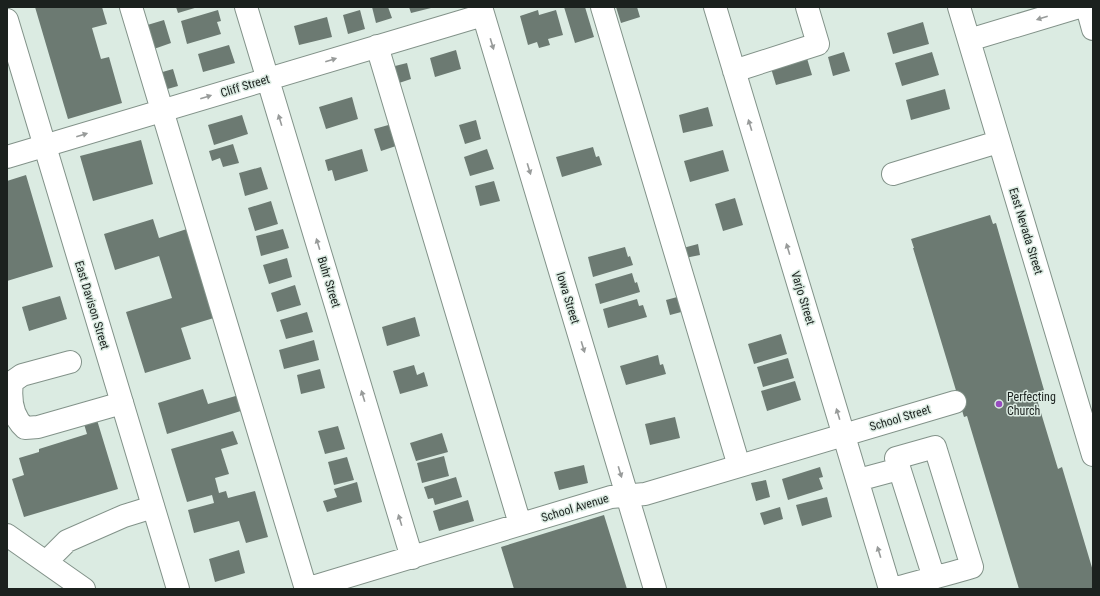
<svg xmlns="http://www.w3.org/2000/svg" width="1100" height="596" viewBox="0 0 1100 596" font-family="'Roboto Condensed',sans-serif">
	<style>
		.building { fill: #6c7a72 }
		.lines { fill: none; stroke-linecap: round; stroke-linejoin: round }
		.minor-casing { stroke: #829289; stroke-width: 24 }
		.major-casing { stroke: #829289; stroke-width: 24 }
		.minor { stroke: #fff; stroke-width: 22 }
		.major { stroke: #fff; stroke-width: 22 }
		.oneway { fill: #989b9a }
		.poi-dot { fill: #974cbf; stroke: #dbebe2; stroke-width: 1.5 }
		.labels { text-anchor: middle; stroke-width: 3; stroke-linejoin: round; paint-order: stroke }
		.street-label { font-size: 12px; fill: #1b211e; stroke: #dbebe2 }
		.poi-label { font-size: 12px; fill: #1b211e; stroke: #dbebe2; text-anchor: start }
	</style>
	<rect width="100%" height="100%" fill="#dbebe2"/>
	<!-- building -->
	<path class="building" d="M35,7H102L107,24L92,28L101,59L109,57L122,103L68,119Z
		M176,7H198L178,13Z
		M372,7H388L392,18L376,23Z
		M409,7H431V8L411,13Z
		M564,7H585L594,37L575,43Z
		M616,7H637L640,17L621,23Z
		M218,10L221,21L217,22L221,34L187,44L181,21Z
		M360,10L365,29L348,34L343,15Z
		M538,10L539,15L556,10L563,35L548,39L550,45L539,48L537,42L528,45L520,16Z
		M327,17L332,37L299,45L294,26Z
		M164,20L171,43L151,50L144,26Z
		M923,22L929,44L893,54L887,33Z
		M229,45L235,63L203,72L198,54Z
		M456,50L461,69L435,77L430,58Z
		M844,52L850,71L833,76L828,57Z
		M932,52L939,75L902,86L895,63Z
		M806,55L812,75L776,85L770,65Z
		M407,63L411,79L396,84L391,67Z
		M173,69L178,86L164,90L159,73Z
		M945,89L950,109L911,120L906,100Z
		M352,97L358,119L326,129L319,107Z
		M708,107L713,126L683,133L679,115Z
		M242,115L248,134L214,145L208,125Z
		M476,120L481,139L465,144L459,125Z
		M392,124L399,145L381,151L374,129Z
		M141,140L153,184L93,201L80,156Z
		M233,144L239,163L223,167L220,158L212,161L209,151Z
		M593,147L596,157L599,156L602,165L562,177L556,157Z
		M362,149L368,171L335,181L332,170L328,171L325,160Z
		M487,149L494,169L470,176L464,157Z
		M723,150L729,171L690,182L684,161Z
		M261,167L268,189L245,196L239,173Z
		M26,175L53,267L7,281V181Z
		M494,181L500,201L480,206L475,186Z
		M735,198L743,225L723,231L715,204Z
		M271,201L278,224L255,231L248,208Z
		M990,215L993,224L996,223L1044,390L1035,393L1058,469L1062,467L1093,571V589H1019L967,416L964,417L913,248H914L911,239Z
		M153,219L159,238L190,228L217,317L181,328L191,359L145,373L126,312L172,298L159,256L115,270L104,234Z
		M283,229L289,248L261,256L256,236Z
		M698,244L700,255L685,258L683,248Z
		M625,247L628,257L630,256L633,265L593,277L588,257Z
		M287,258L292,277L269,284L263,265Z
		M632,273L635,283L637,282L640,292L600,304L595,284Z
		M295,285L301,305L277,312L271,293Z
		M60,296L67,319L29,331L22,307Z
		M681,296L685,311L670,315L666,300Z
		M637,299L639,306L643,305L647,317L608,328L603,309Z
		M307,312L313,332L286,339L280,320Z
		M415,317L420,336L387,346L382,327Z
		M781,334L787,354L754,364L748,344Z
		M314,340L319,360L284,369L279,350Z
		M658,355L660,365L663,364L666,374L626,385L620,366Z
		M788,358L794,378L763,387L757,367Z
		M414,365L417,375L424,372L428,386L400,394L393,371Z
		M320,369L325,388L301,394L297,375Z
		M795,381L801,400L767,411L761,391Z
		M203,389L208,404L239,395L244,410L167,434L158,403Z
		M675,417L680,438L650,445L645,424Z
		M97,420L118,489L24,517L12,479L24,475L19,458L39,452V449L87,434L84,424Z
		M338,426L345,449L325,454L318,431Z
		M233,431L238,444L221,449L229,474L215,478L219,493L226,491L228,498L255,491L268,537L246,543L239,521L194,533L188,510L214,503L212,495L187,502L171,449Z
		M442,433L448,452L416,461L410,443Z
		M444,456L449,476L422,483L417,463Z
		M347,457L354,480L334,485L328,462Z
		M584,465L588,483L559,490L554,472Z
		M820,467L823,477L819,478L823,489L788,500L782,479Z
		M456,477L462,497L435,505L433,498L428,499L424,487Z
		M766,480L770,497L756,501L751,483Z
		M357,482L362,502L327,512L323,501L337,497L334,489Z
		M827,497L832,517L802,526L796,505Z
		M468,500L474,521L439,531L433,511Z
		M780,507L783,519L764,525L760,513Z
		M604,515L627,589H514L501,547Z
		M239,550L245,573L215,582L209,559Z"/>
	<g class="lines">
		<!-- minor casing -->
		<g class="minor-casing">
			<path id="minor" d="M131,7L306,589L611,497L645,494L955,402
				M246,7L412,558
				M481,7L655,589
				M602,7L739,466
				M715,7L890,589
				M959,7L1093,455
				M1087,7L1093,29
				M969,40L1079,7
				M377,46L520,524
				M734,71L818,44L807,7
				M7,157L483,15
				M893,174L998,142
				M70,362L22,375L12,382C10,398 12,417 25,428L38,427L122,403
				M858,480L899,469
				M7,535L84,589
				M46,562L67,541L124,516L153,507
				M892,589C918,582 945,575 972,567L935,447L896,458L934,578"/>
		</g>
		<!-- major casing -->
		<g class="major-casing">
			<path id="major" d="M7,20L178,589"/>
		</g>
		<!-- minor -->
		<use href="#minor" class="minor"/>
		<!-- major -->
		<use href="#major" class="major"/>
	</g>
	<!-- one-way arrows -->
	<defs><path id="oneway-solid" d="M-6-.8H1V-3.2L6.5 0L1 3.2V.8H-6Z"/></defs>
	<g class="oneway">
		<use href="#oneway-solid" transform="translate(1042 18) rotate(163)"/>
		<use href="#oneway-solid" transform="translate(492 44) rotate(73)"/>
		<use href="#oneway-solid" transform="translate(331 60) rotate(-17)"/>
		<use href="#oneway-solid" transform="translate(206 97) rotate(-17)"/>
		<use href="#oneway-solid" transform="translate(280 120) rotate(-107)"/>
		<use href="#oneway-solid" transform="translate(750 125) rotate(-107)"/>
		<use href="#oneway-solid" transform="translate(82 135) rotate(-17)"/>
		<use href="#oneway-solid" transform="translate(529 169) rotate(73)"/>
		<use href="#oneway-solid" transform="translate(318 244) rotate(-107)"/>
		<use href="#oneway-solid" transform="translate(788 249) rotate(-107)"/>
		<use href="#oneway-solid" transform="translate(583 347) rotate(73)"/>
		<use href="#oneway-solid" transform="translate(363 396) rotate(-107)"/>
		<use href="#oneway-solid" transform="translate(838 414) rotate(-107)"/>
		<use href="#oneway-solid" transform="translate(620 472) rotate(73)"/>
		<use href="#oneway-solid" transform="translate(400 520) rotate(-107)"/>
		<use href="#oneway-solid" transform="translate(879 552) rotate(-107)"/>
	</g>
	<!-- markers -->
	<circle class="poi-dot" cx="999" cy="404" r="4"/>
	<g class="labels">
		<!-- street labels -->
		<g class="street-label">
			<text transform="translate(245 86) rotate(-17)" y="4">Cliff Street</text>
			<text transform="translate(1026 231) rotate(73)" y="4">East Nevada Street</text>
			<text transform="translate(329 282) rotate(73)" y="4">Buhr Street</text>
			<text transform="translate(568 298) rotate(73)" y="4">Iowa Street</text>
			<text transform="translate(803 298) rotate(73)" y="4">Varjo Street</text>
			<text transform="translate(92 305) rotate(73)" y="4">East Davison Street</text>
			<text transform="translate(900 418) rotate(-17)" y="4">School Street</text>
			<text transform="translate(575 508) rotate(-17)" y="4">School Avenue</text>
		</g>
		<!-- poi labels -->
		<g class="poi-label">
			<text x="1007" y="401">Perfecting<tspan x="1007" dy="14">Church</tspan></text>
		</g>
	</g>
	<!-- border -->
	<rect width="1100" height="596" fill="none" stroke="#1b211e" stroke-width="16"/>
</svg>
